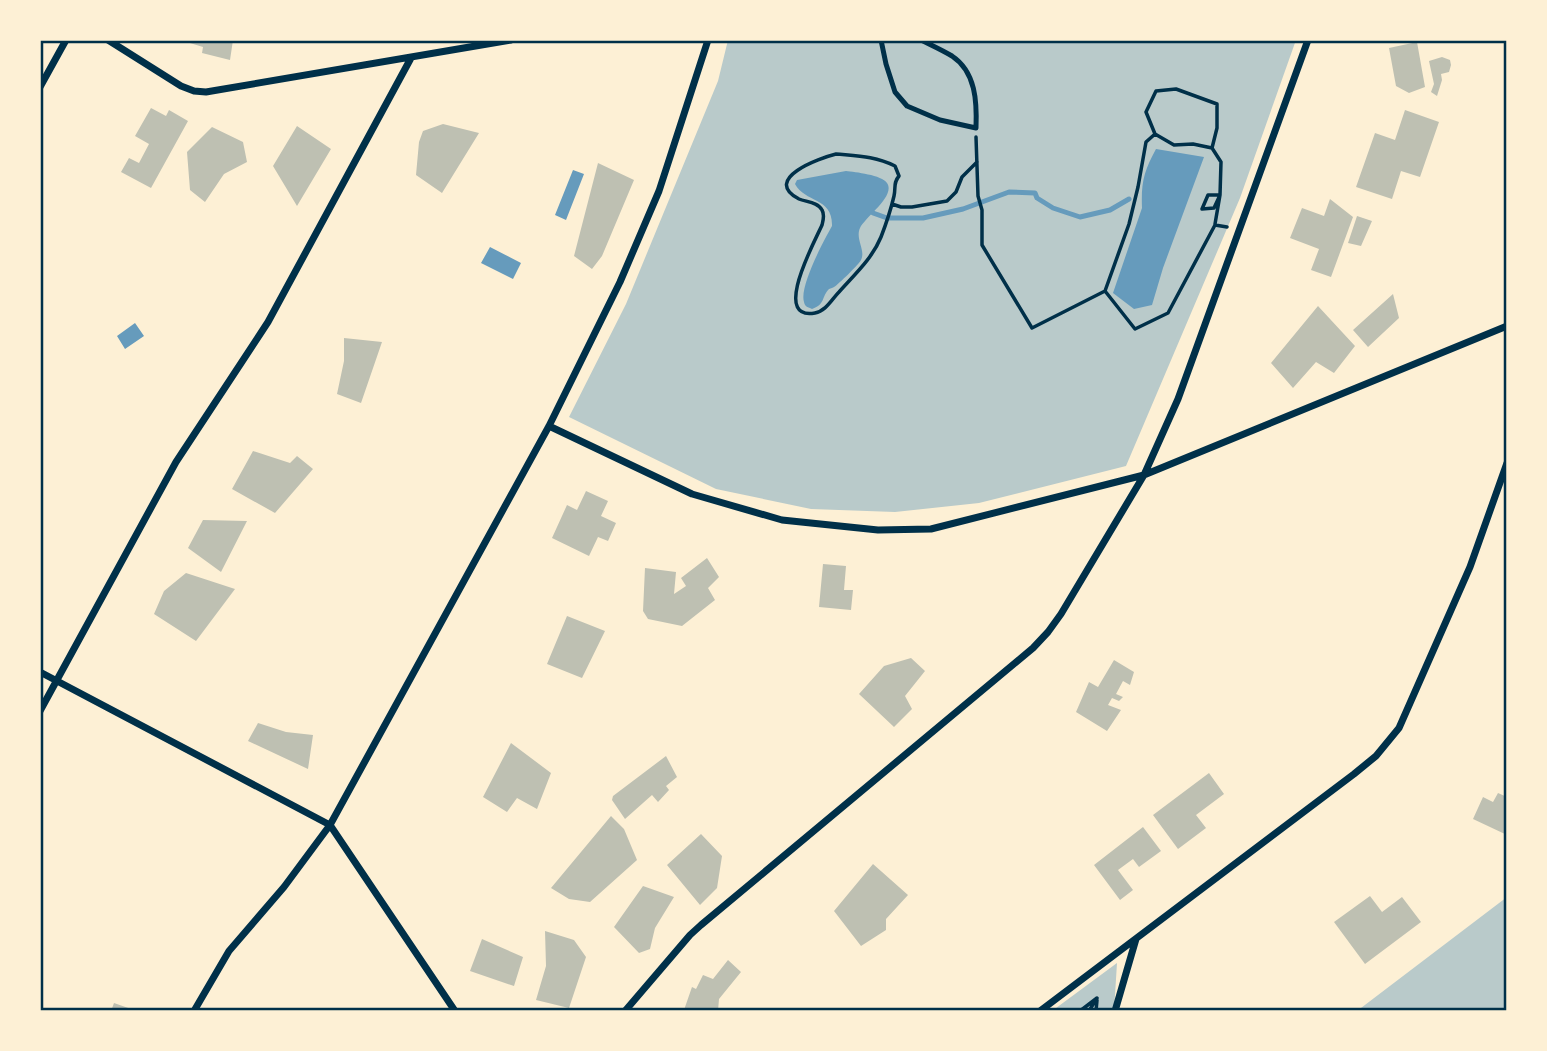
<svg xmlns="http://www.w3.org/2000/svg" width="1547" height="1051" viewBox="0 0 1547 1051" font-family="Cabin,sans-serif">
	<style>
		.green { fill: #b9caca }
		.water { fill: #669bbc }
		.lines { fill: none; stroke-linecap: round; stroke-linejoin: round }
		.stream { stroke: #669bbc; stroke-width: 5 }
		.building { fill: #bec0b2 }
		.path { stroke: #003049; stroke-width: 3.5 }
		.service { stroke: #003049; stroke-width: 5 }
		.minor { stroke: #003049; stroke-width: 7 }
		.neatline { fill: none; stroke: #003049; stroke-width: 2.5 }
	</style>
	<rect width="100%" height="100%" fill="#fdf0d5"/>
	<!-- green -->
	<path class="green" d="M728,40H1296L1240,198L1126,466L979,503L895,512L811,509L716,489L569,417L626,304L718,81Z
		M1507,897V1011H1357Z
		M1117,963L1114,1011H1052Z"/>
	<!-- water -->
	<path class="water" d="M1156,149L1204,157L1163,268L1152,305L1134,309L1113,293L1142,208C1141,182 1144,171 1156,149Z
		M573,170L584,174L566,220L555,215Z
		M846,171C855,172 882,175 887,183C896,196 865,217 860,228C855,239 866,250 861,260C860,263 838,285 834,287C833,288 831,288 829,289C821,297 826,304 812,309C808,307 805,307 804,302C799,287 824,240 832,226C833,197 805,203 795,184L797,180Z
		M490,247L521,263L513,279L481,263Z
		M135,323L144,336L125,349L117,336Z"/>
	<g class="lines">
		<!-- stream -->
		<path class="stream" d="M873,213L887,218H923L963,209L1009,192L1035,193L1037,198L1053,208L1080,217L1110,210L1129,199"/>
	</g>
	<!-- building -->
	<path class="building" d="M180,40H233L230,60L202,53L203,47Z
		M1417,42L1425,87L1409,93L1396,86L1389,48Z
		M1442,57L1450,60L1451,65L1449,72L1441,74L1442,80L1437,96L1431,92L1434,84L1429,61Z
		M151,108L166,116L169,110L188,121L151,188L121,172L129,158L139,163L149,144L135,136Z
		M1405,110L1439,122L1420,177L1401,171L1392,199L1356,187L1375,133L1395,140Z
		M443,124L479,133L442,193L416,175L419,142L423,131Z
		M297,126L331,149L297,206L273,166Z
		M212,127L243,142L247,162L224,174L205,202L190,190L187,152Z
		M598,163L634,180L602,256L592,269L574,256Z
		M1330,199L1353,217L1331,277L1311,270L1319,249L1290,238L1302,208L1324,216Z
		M1357,216L1372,221L1361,246L1348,243Z
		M1393,294L1399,318L1368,347L1353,330Z
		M1318,306L1355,346L1334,373L1316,362L1293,388L1271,363Z
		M344,338L382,342L361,403L337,394L344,361Z
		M253,451L290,463L297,456L313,469L275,513L232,489Z
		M586,491L608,501L601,516L616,523L608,541L598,537L589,556L552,538L567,505L577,510Z
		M203,520L247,521L221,572L188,548Z
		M707,558L719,577L708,588L715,600L682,626L648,619L643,611L645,568L676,572L674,594L686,586L681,578Z
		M823,564L846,566L844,590H853L851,610L819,607Z
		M186,573L235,589L196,641L154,614L164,591Z
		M567,616L605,631L582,678L547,664Z
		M911,658L925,671L905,696L912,709L894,727L859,694L884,666Z
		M1114,660L1134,672L1130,685L1123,681L1116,694L1123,697L1119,701L1112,698L1108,705L1121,710L1107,731L1076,712L1089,682L1098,687Z
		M258,723L286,732L313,735L308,769L248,741Z
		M511,743L551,773L537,809L517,798L507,812L483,797Z
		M666,756L677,777L666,786L669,790L658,802L652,795L625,819L612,800L613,796Z
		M1209,773L1224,794L1196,815L1206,828L1178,849L1153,815Z
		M1498,793L1507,797V835L1473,819L1483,797L1493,802Z
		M611,816L624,829L637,860L590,902L569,899L551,888Z
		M1143,827L1161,851L1139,867L1133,859L1118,870L1133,890L1120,900L1094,865Z
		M701,834L722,856L717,888L700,905L667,865Z
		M873,864L908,895L886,919V930L861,946L834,911Z
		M643,886L674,897L655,928L650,949L639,953L614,927Z
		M1370,896L1382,912L1402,897L1421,922L1365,964L1334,922Z
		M545,931L574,940L586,957L569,1008L536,1000L546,966Z
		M482,939L523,957L514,986L470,971Z
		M728,960L741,972L719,999L718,1011L684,1010L692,987L696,989L703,975L713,979Z
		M114,1003L134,1010V1011H111Z"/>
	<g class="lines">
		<!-- path -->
		<path class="path" d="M1155,134L1146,112L1156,91L1176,89L1217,104V128L1212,148
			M976,137L978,196L982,210V245L1032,328L1105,291L1135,329L1168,313L1215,225L1227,227
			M836,154C857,156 875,156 895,166L899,176C893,183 896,187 894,196C891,209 886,224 881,237C872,259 854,275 839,292C832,299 826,311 815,313C771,321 815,241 822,225C823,221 825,215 822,210C818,202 806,202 799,199C761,179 820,158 836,154Z
			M1208,195H1220L1214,208L1202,209Z
			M892,204L901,207H912L947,201L956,192L962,177L977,162
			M1105,291L1129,224L1138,187L1146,142L1155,134L1174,145L1193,144L1212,148L1221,162L1220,195L1215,224
			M1080,1011L1097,998
			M1089,1011L1095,1001
			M1096,1011L1097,1000"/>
		<!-- service -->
		<path class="service" d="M881,40L886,64L895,92L907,106L940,120L976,128C977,102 976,72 952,56C942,50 931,45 921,40"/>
		<!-- minor -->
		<path class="minor" d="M108,40L181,86L194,91L206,92L511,40
			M40,87L66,40
			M549,426L692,494L782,520L878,530L931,529L1144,475L1507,326
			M40,672L330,825L455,1011
			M40,711L176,462L268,322L411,58
			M194,1011L229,951L284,887L330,825L549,426L620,282L659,191L708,40
			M625,1011L690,935L701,925L1033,648L1048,632L1061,614L1144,475L1178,399L1308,40
			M1040,1011L1354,774L1376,756L1399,728L1470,567L1507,463
			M1115,1011L1136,939"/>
	</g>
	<!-- border -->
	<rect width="1547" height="1051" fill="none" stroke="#fdf0d5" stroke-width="84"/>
	<rect x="42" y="42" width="1463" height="967" class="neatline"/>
</svg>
